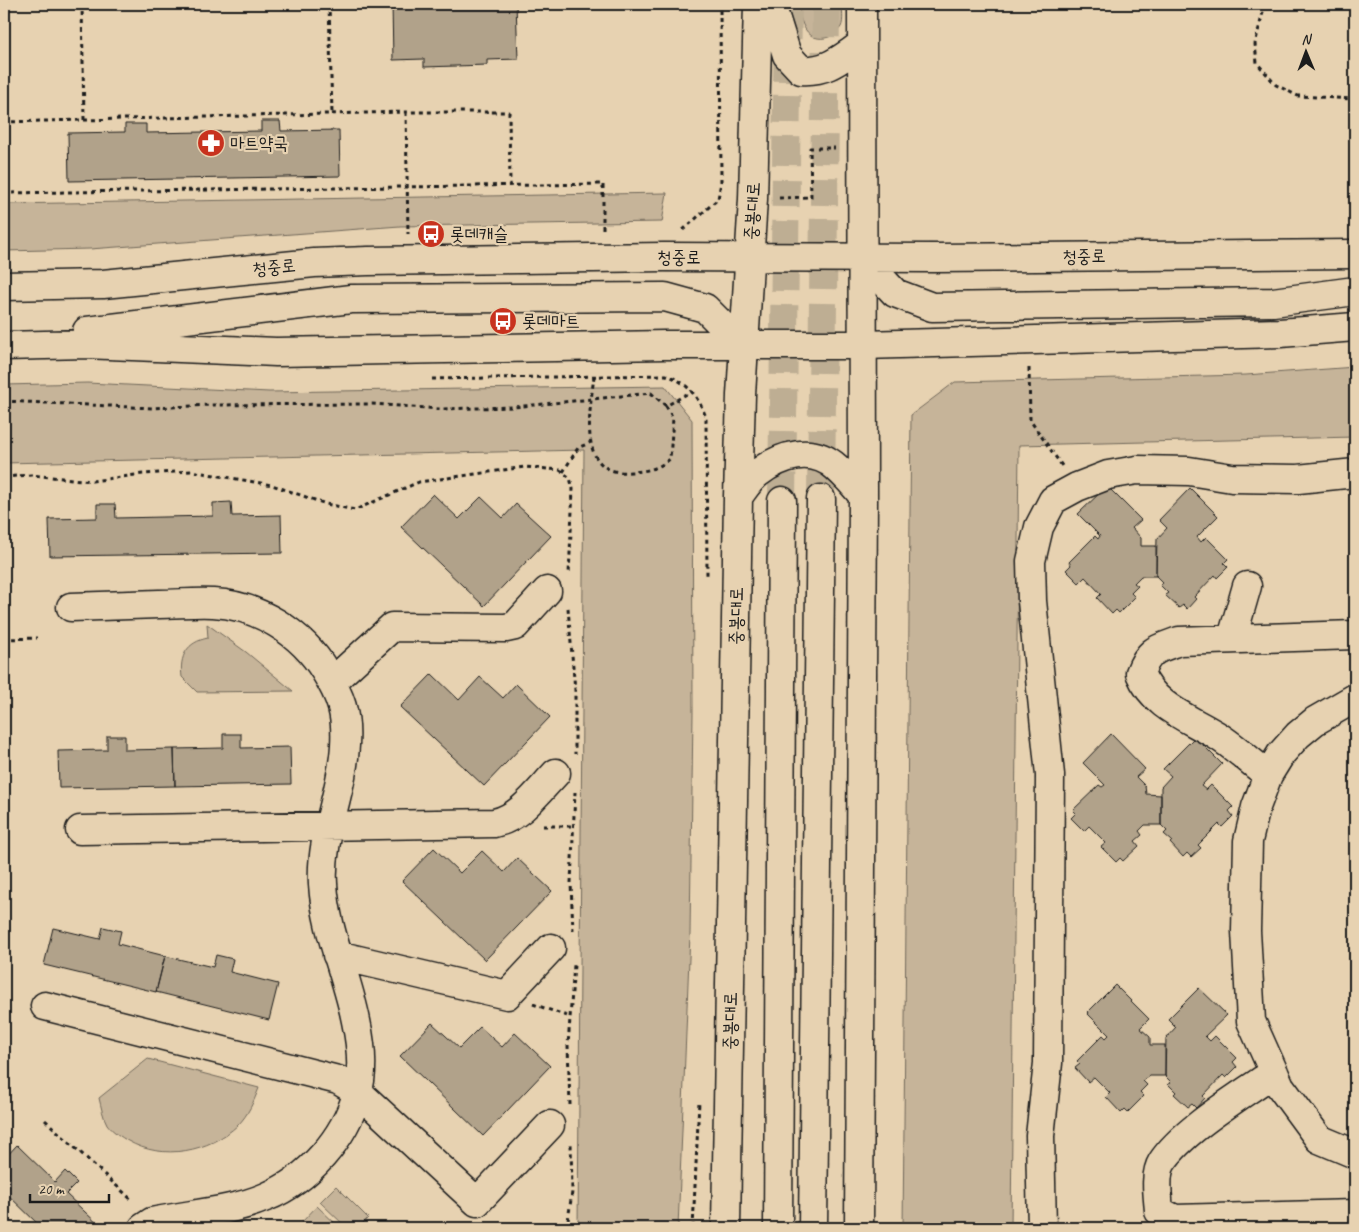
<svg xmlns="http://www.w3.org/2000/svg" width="1359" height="1232" viewBox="0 0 1359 1232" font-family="Caveat,'Poor Story',sans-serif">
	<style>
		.green { fill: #c6b499; stroke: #71685a }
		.building { fill: #b1a28a; stroke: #1c1c1c }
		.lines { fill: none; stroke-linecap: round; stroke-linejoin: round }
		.major-tunnel { stroke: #beae93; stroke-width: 28; stroke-dasharray: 28 14; stroke-linecap: butt }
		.minor-casing { stroke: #1c1c1c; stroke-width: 31 }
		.major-casing { stroke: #1c1c1c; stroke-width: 31 }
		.path { stroke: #1c1c1c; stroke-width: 3; stroke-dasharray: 4 4; stroke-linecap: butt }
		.minor { stroke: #e7d2b1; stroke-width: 28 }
		.major { stroke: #e7d2b1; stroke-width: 28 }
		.labels { text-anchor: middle; stroke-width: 4.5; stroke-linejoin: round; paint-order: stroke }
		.poi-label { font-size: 18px; fill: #1c1c1c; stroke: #e7d2b1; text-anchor: start }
		.street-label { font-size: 18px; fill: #1c1c1c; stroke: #e7d2b1 }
	</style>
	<rect width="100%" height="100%" fill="#e7d2b1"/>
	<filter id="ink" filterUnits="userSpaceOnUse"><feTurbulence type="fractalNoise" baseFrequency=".02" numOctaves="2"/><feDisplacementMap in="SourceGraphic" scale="10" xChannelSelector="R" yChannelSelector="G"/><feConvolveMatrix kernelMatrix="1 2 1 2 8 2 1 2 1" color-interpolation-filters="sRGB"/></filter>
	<g filter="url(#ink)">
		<!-- green -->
		<path class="green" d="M799,4H842C842,10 844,21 841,27C838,32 833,35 829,37C807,44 799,22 799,4Z
			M667,193L662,222L400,226L90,249L4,251V204Z
			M1355,367V437L1019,445L1011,1228H903L911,415L955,382L1246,375Z
			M87,383L269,392L665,386L692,420L693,713L690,934L678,1228H578L584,450L4,463V385Z
			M207,624L246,652L293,691L197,692L182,677C179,656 187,642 208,638Z
			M148,1059L259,1088C254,1101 248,1115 238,1125C209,1152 163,1161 128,1141C121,1137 112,1131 107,1124C103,1117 101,1106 99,1098Z
			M336,1186L368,1218L358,1228H347L320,1202Z
			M317,1206L340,1228H308L302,1222Z"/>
		<!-- building -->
		<path class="building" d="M392,4H516L518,59L487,60V65L424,67V59L393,60Z
			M261,121H280L281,131L339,130L340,176L69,181L68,133L125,132V124H146V133L261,131Z
			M1107,486L1141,520L1132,528L1141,538V546H1156V576H1141L1134,583L1138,586L1131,593L1135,597L1119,613L1116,610L1112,614L1097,598L1101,594L1085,577L1079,583L1066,570L1071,565L1069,562L1095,536L1098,539L1100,536L1078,514Z
			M1190,488L1218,516L1197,537L1201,542L1206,537L1228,559L1224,563L1228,567L1217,578L1215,575L1194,597L1196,599L1187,609L1183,605L1179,608L1165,595L1168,593L1160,585L1163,583L1156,576L1157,539L1167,528L1159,520Z
			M433,494L459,519L481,497L503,518L516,504L551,536L484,606L401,527Z
			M231,502L232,516L281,515L282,553L50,556L49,519L97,518V504H115L116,518L213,516V503Z
			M432,674L459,700L480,677L503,698L516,684L550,717L484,786L400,707Z
			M223,734H241V748L290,747L291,784L175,786L174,749L223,748Z
			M1111,734L1145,769L1136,777L1145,786L1146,794L1161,795V825H1145L1139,831L1142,835L1135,841L1139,846L1123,861L1120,858L1116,862L1101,847L1106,843L1089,826L1084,831L1071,818L1076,813L1073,810L1099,785L1102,787L1105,785L1083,763Z
			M107,736H125V750L174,749L175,786L59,788L58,751L107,750Z
			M1195,737L1222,764L1201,786L1206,790L1211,785L1233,807L1229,811L1233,816L1222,827L1219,824L1198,845L1201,848L1191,857L1187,853L1183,857L1170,843L1172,841L1164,834L1167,831L1161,825V787L1171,776L1163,769Z
			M434,848L460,873L482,851L504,872L517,858L552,891L485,960L402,881Z
			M103,927L121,931L118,944L165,956L156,992L44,965L53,928L100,939Z
			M216,955L233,959L230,972L278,984L269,1020L156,992L165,956L213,967Z
			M1115,985L1149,1019L1140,1028L1150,1037V1045H1165V1076H1150L1143,1081L1147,1085L1140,1092L1144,1096L1128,1112L1125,1109L1121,1113L1106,1097L1110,1093L1094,1077L1088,1082L1075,1068L1080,1064L1077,1061L1103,1035L1106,1038L1109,1035L1087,1013Z
			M1199,988L1227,1015L1205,1036L1210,1041L1215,1036L1237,1058L1233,1062L1237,1067L1226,1078L1223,1075L1203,1096L1205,1098L1196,1108L1192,1104L1188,1107L1174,1094L1176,1092L1168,1084L1171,1082L1165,1076L1166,1038L1176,1027L1168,1019Z
			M432,1023L459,1048L480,1027L502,1047L515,1033L550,1066L483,1136L400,1056Z
			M17,1145L55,1182L65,1171L77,1183L66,1194L102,1228H42L4,1191V1159Z"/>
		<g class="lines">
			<!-- major-tunnel -->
			<path class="major-tunnel" d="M821,499L826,4
				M782,501L788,4"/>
			<!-- minor casing -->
			<g class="minor-casing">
				<path id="minor" d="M862,258L895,293L932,307L1273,302L1355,291
					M4,286L103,284L314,263L368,261L664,257L935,258L1355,254
					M87,331L351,299L665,297L705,308L743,346
					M4,346L85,344L276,352L665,345H864L1280,333L1355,327
					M71,607C101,606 130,605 159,604C177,604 195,602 213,603C258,605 302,633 325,671C341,697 347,714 345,745C343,792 320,835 323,884C326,932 347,975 356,1021C361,1044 364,1072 357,1094C345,1138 308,1180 266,1197C231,1212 189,1214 152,1222L143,1228
					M1232,638L1247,586
					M332,682L392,627L506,628L515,626L547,591
					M1355,698L1315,721L1298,735L1281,754L1268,775L1256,807L1248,841L1246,931L1251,1021L1280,1086L1319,1139L1355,1154
					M1268,775C1251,762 1234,746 1216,735C1187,717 1154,707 1140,673C1149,649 1157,649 1179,641L1355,635
					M80,830L494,823C520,818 538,792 556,773
					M337,955L507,995L551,948
					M45,1006L338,1080L358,1092L477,1202L550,1125
					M1274,1072C1241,1096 1184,1129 1162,1162C1154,1175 1158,1197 1159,1211L1175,1219L1355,1214
					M1042,1228L1040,1136L1048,1063L1050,775L1032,601L1031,561L1039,527L1053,500L1077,487L1108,475L1137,470L1189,471L1232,478L1298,479L1355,473"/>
			</g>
			<!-- major casing -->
			<g class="major-casing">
				<path id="major" d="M771,4L787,55L801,70C827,72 840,59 861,45
					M738,497C744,489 750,479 758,473C781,455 812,446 836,467C846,476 855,486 863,496
					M726,1228L738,497L741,395L753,199L758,4
					M778,1228L782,501
					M813,1228L821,499
					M859,1228L863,496L862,4"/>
			</g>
			<!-- path -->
			<path class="path" d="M82,4L84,120
				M329,4L332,114
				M1265,4L1255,44L1257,63L1276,85L1298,96L1355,99
				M406,112L408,234
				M4,122L406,112H509L510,185
				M4,193L603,184V232
				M779,198L811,197L810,148H835
				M683,230L718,199L721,182L720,4
				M1029,368L1030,420L1062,466
				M594,376C590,412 576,477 631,472C647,471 658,469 670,459L673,418L666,406
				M432,379L666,375C687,382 698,396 706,417L707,575
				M4,401L152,408L211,405L372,404L440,409L514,407L651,393L666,406L692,391
				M563,472L578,448L591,442
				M4,477L31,475L92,481L143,474L191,471L272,485L326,504L355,510L419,482L525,467L560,470L570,478L573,489L569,574
				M568,608L575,690V754
				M4,639L37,638
				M543,826H575
				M573,931L571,883L575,792
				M533,1004L570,1017
				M570,1105L568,1045L574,965
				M45,1120L133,1201
				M567,1228L572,1192L571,1142
				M693,1228L699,1101"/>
			<!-- minor -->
			<use href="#minor" class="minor"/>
			<!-- major -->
			<use href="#major" class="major"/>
		</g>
	</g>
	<!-- icons -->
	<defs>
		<g id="pharmacy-disc" transform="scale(1.4375)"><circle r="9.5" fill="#c8321e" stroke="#e7d2b1"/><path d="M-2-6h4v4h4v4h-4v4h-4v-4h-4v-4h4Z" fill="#fff"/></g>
		<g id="bus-disc" transform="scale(1.4375)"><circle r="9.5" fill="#c8321e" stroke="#e7d2b1"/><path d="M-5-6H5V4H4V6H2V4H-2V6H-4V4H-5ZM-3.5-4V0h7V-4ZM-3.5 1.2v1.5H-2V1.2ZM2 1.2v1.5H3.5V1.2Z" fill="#fff"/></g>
	</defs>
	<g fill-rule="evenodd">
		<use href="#pharmacy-disc" x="211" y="143"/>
		<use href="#bus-disc" x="431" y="234"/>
		<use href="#bus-disc" x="503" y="321"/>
	</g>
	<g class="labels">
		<!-- poi labels -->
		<g class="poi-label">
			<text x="230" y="149">마트약국</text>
			<text x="450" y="240">롯데캐슬</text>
			<text x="522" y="327">롯데마트</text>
		</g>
		<!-- street labels -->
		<g class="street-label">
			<text transform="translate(752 211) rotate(-87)" y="6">중봉대로</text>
			<text transform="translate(1084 256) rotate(-1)" y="6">청중로</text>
			<text x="679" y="263">청중로</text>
			<text transform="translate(274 267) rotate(-6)" y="6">청중로</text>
			<text transform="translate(736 616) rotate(-89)" y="6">중봉대로</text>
			<text transform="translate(730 1021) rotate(-89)" y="6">중봉대로</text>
		</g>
	</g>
	<!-- margin -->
	<rect width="1359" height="1232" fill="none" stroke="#e7d2b1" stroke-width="20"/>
	<rect x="10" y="10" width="1339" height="1212" fill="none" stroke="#1c1c1c" stroke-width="2" filter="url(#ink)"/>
	<!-- north arrow -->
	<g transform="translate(1306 52) rotate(359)" stroke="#e7d2b1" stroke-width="4" paint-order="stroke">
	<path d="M0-4L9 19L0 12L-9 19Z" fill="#1c1c1c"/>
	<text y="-8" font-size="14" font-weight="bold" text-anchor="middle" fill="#1c1c1c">N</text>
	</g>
	<!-- scale -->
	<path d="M30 1194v8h79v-8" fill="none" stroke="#1c1c1c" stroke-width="2.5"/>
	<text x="38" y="1194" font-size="15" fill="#1c1c1c" stroke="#e7d2b1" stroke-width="4" paint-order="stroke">20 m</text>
</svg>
